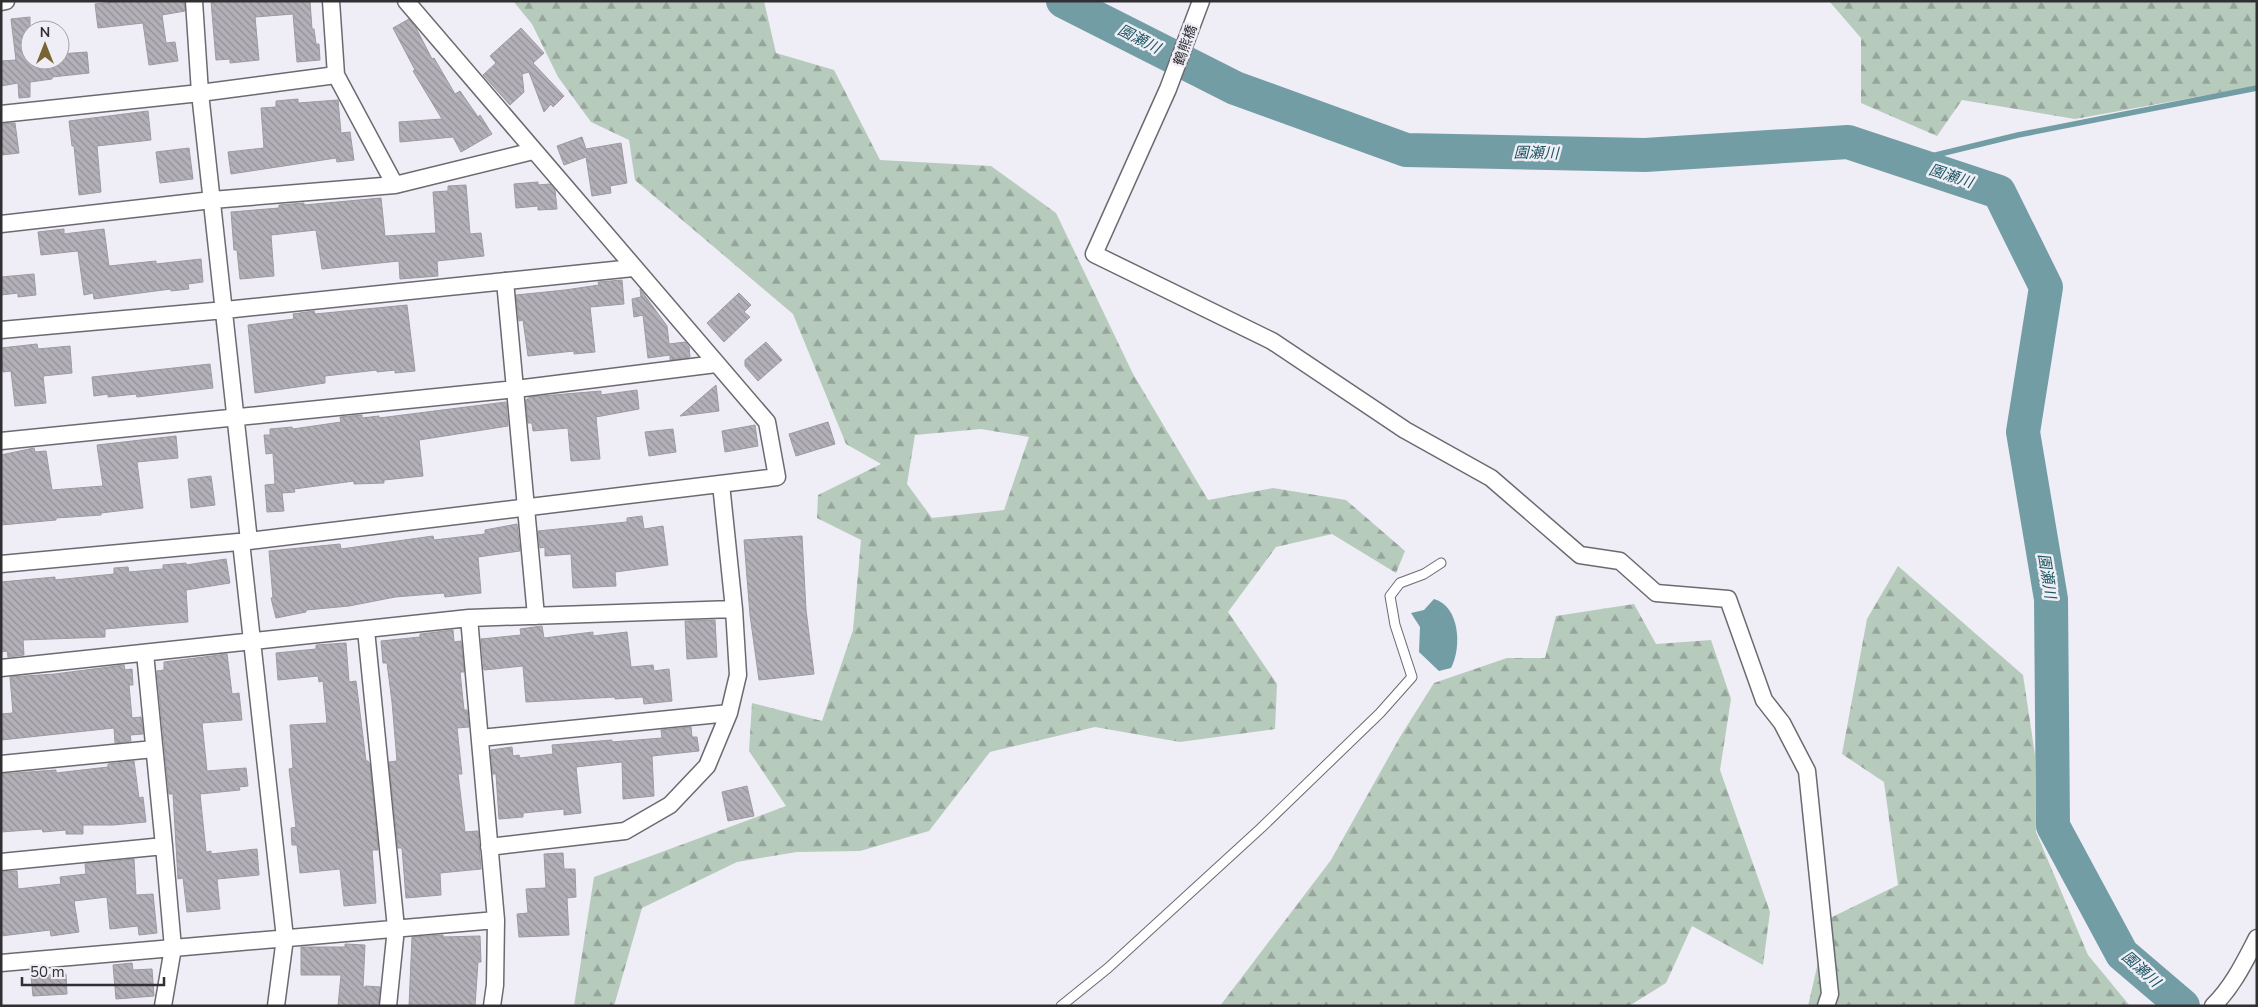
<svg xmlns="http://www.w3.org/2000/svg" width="2258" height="1007" viewBox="0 0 2258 1007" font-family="'Nunito Sans','Noto Sans JP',sans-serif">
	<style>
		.forest { fill: url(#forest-firs); fill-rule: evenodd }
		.water { fill: #739da5 }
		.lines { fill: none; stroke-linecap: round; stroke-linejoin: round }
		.stream { stroke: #739da5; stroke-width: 5.5 }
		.river { stroke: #739da5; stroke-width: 34 }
		.building { fill: url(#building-back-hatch); stroke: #9e9aa2 }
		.service-casing { stroke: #6c6a71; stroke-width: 11 }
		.minor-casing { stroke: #6c6a71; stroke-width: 19 }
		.service { stroke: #fff; stroke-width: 9 }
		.minor { stroke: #fff; stroke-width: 16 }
		.labels { text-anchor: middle; stroke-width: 5; stroke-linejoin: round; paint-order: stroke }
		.street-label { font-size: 14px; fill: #302f32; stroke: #efedf6 }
		.water-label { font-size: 15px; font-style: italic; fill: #1b5761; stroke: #efedf6 }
	</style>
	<defs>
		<pattern id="forest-firs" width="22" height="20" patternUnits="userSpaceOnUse" patternTransform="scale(1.25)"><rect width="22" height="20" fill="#b7cbbd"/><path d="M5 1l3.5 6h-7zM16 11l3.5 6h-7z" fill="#95a59a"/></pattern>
		<pattern id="building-back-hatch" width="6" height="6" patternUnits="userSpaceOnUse" patternTransform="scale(1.25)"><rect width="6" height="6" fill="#b4b0b8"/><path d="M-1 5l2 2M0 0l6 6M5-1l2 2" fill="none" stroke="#939096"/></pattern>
	</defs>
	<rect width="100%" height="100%" fill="#efedf6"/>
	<!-- forest -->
	<path class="forest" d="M513,1H764L776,53L834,70L880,160L991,166L1056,213L1133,374L1208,500L1273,488L1346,500L1405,551L1396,573L1332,534L1276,547L1228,612L1277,684L1275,729L1180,742L1095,727L990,752L929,831L860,851L797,852L737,862L642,908L614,1006H574L594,877L786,806L749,751L752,703L822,721L853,630L861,540L817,518L818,495L881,464L846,444L793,314L635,180L629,140L591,122L558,77L532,24ZM981,429L1029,437L1004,510L932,518L907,484L915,435Z
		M1829,1H2257V86L2075,119L1962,100L1937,136L1861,103V38Z
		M1898,566L2023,675L2035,755L2036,832L2088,955L2130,1006H1808L1828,919L1898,885L1884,782L1842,754L1867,619Z
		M1634,604L1656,644L1711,640L1731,699L1720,770L1770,912L1763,965L1692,926L1666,983L1629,1006H1220L1331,860L1400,737L1434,683L1507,658H1545L1556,616Z"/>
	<!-- water -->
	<path class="water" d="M1434,599C1460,606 1462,648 1451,668L1439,671L1419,652L1420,627L1411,613L1424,610Z"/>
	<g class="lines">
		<!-- stream -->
		<path class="stream" d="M1907,162L2018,135L2257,88"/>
		<!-- river -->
		<path class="river" d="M1063,1L1235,88L1406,150L1645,155L1848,142L1999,192L2046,287L2023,432L2051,599L2053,826L2122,954L2183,1006"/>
	</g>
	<!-- building -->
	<path class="building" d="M124,1H184L185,11L162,15L166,43L175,42L178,61L149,65L143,23L98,28L95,4Z
		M211,1H310L312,29H314L316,44H319L320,60L297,62L293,14L255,17L259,60L230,63V59L216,60Z
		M30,17V60H60V54L87,52L89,73L52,77V79L30,82V97L19,98L18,83L1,86V61L16,60L11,19Z
		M409,19L416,28L432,59L434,58L455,94L460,91L478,117L480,115L492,134L461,152L453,137L400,142L399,122L442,119L413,71L415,70L393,28Z
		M521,28L544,53L533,63L564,96L553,107L551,104L544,112L529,72L522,74L524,92L510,105L483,75L496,63L490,56Z
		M298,99V103L338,100L341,133L350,132L354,160L337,162L336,158L231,174L228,152L264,148L261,108L276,107V101Z
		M148,111L151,140L97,146L101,192L79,195L74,146H72L69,121Z
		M15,123L19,153L1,155V124Z
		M582,137L586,149L621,143L627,183L610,186L611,193L592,196L586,157L564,165L557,146Z
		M189,148L193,179L160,183L156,152Z
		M538,182V185L550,184L555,190L557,209L538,210V206L516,208L514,184Z
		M466,185L470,234L481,233L484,256L437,261L438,276L400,279L399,261L322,269L316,230L271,235L274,276L240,279L237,250H234L231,212L279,208V205L304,203V205L381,198L385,236L436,233L433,192L448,191V186Z
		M64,229V234L104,229L109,266L156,261V264L201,259L203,282L188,284L189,289L171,291V289L94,299L93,293L84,295L78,251L41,255L38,232Z
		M34,274L36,295L18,297V293L1,295V277Z
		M622,280L624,304L590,307L595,352L574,354V351L528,356L523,320L519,321L516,295L565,290L599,285L598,282Z
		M640,289L667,326L669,344L685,342L689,347L690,357L670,360V355L648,358L643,315L634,317L632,299L641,297Z
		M739,293L751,305L744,312L750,317L724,342L707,323Z
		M407,305L415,371L395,373V370L377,372V370L325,376V383L255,393L248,325L294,319L293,314L314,311L315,314Z
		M766,342L782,360L758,381L745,366V360Z
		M37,344L38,349L70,346L72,373L43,376L46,403L15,406L11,371L3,372L1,348Z
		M210,364L213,388L137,397L136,394L108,397V394L94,396L92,377Z
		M716,385L719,411L680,416Z
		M637,390L639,409L596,417L600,459L571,461L568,428L533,431L532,423H528L526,400L530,397L601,391V395Z
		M506,402L508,426L419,440L423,476L384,480V483L354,484V481L294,489L295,492L282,493L284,511L267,512L265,485L275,484L273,453L266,454L264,435H270V429L292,427L293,429L341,422L340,417L362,415V418L379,416V418Z
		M828,422L835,444L796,456L789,434Z
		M755,425L758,446L725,452L722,431Z
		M673,429L676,452L649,456L645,432Z
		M176,436L178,458L137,462L143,508L101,513V515L56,518V520L1,525V455L34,448L35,452L46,451L52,490L103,486L97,445Z
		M211,476L215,505L191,508L188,479Z
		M642,516L644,529L663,526L668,565L615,572L616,586L573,588L571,554L545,556V547L540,548L538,531L627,522V518Z
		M517,524L520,551L478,557L481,593L445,597L444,593L395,597L349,606L306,610V612L276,618L271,598H273L269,551L340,544L341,549L433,536L434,540L485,534V530Z
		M802,536L806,610L814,674L759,680L750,615L744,540Z
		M226,559L230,583L186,590L188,622L105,629V637L23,640L24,655L8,657L7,651L1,652V582L55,577V580L114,574V568L128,567L129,572L163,569V565L186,563V565Z
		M715,620L717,657L687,659L685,621Z
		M542,626L544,638L593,632V636L627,632L631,667L653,665L654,671L669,669L672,701L644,704L643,697L615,699V697L526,702L523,666L484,670L481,639L521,635L520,629Z
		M453,630L454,642L461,641L464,672H460L464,710H467L469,727L457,728L462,774H458L465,832L478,831L481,869L440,873L441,895L406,898L402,848H398L389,762L397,761L392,702L387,663H383L381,641L420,637V634Z
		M346,643L349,682L356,681L366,761H368L370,765L378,850H372L376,903L344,906L340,869L300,873L297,845H292L291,828L296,827L289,769L293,768L290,725L327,723L323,681L319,682L318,676L278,680L276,653L316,649V645Z
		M227,654L232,694L239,693L242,720L202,723L207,771L246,768L248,786L239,787L240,790L200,794L206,852L211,851V854L257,849L259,875L217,879L220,909L187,912L183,878L178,879L173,794H169L157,671L164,670V662Z
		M124,665L125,670L132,669L133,685H129L132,718L141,717L143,734L130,735L131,741L115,743L114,728L1,740V714L13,713L10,677L55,674Z
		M691,727L692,737H697L699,751L652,756L654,796L623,799L622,762L576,767L581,813L564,815V809L523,813V817L499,819L496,774H493L491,750L512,747L513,756L519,755L520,758L553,754L552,745L612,740V742L662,738L661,730Z
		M134,761L139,798L143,797L146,822L113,825H83V834H66V830L43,832L42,829L1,832V774L56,770V773L108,767V764Z
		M747,786L754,816L728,821L722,792Z
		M563,853L564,869H575L576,897L567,898L569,935L519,937L517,914L528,913L526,889L546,888L544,854Z
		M134,859L136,895L153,894L157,933L139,935L138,926L110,929L107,897L74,901L79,932L51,936L50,930L1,936V872L17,871L18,889L61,884L60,877L86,874L85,864Z
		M443,935V937L480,936L481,962H478L475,1006H409L412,937Z
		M345,944L365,945L363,988L366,986L380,987L378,1006H338L341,975H301V947H345Z
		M132,963L133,970L152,969L154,996L116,999L113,965Z
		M66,974L67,994L33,996L31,976Z"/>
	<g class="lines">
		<!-- service casing -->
		<g class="service-casing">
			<path id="service" d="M1061,1006L1108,968L1261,828L1380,713L1412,677L1395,625L1390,596L1400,583L1424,574L1441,563"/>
		</g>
		<!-- minor casing -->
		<g class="minor-casing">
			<path id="minor" d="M194,1L200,93L249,541
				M331,1L336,75L395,185L533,151
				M1201,1L1168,89L1094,254L1272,341L1405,430L1491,478L1580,555L1620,561L1656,593L1728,599L1764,700L1782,723L1807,771L1830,994L1826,1006
				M1,2L6,1
				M1,114L200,93L336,75
				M1,224L212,200L395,185
				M505,281L536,616
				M1,330L225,310L633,268
				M1,441L516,389L716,364
				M241,542L285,938L276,1006
				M1,564L249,541L777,477L767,422L406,1
				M366,630L396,928L388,1006
				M145,653L164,846
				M1,668L469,618
				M480,738L729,713
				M1,764L154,749
				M489,847L625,831L670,805L707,766L729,713L738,675L734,609
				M1,862L164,846L173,948L496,920L469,618L734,609L721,484
				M1,963L173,948L163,1006
				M492,1006L495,985L496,920
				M2213,1006C2233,986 2244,963 2257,938"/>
		</g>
		<!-- service -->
		<use href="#service" class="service"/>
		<!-- minor -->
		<use href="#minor" class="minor"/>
	</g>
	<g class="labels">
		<!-- street labels -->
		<g class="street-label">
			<text transform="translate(1185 45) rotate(-70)" y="5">鶴熊橋</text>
		</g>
		<!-- water labels -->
		<g class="water-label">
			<text transform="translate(1139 39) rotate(27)" y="5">園瀬川</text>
			<text transform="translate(1536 153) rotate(1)" y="5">園瀬川</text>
			<text transform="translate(1951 176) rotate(18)" y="5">園瀬川</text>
			<text transform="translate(2047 576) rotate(81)" y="5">園瀬川</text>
			<text transform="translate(2141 969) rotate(42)" y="5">園瀬川</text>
		</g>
	</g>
	<!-- border -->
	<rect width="2258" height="1007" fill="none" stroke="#302f32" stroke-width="5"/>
	<!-- north arrow -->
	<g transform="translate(45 45)"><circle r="24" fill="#efedf6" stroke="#a3a1a8"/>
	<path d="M0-4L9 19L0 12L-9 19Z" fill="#786533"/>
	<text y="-8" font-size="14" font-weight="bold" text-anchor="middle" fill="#302f32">N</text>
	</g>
	<!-- scale -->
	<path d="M22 977v8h142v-8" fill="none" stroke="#302f32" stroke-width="2.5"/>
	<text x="30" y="977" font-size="15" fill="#302f32" stroke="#efedf6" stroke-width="4" paint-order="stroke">50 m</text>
</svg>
